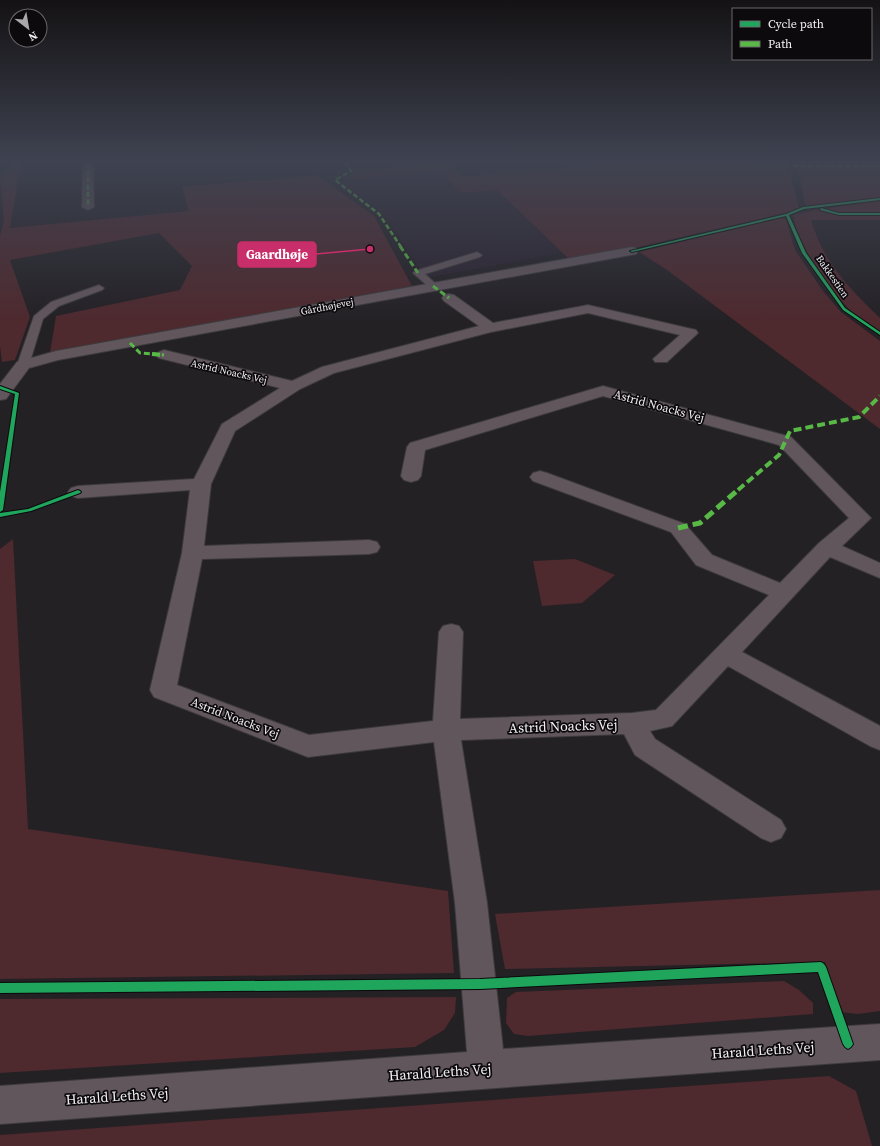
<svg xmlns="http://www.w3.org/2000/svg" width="880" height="1146" viewBox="0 0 880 1146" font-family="'Source Serif 4',serif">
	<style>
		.built { fill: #2b232f }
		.green { fill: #4e292e }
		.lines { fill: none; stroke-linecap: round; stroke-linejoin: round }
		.lane-casing { stroke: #3d3b3d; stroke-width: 2 }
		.street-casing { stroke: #3d3b3d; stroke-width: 2 }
		.lane { fill: #62565d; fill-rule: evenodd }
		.street { fill: #62565d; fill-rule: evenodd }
		.quiet-far3 { stroke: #58b947; stroke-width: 2.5; stroke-dasharray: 5 2.5; stroke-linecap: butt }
		.quiet-far2 { stroke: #58b947; stroke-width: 3; stroke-dasharray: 6 3; stroke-linecap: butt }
		.quiet-far1 { stroke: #58b947; stroke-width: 4; stroke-dasharray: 8 4; stroke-linecap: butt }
		.quiet { stroke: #58b947; stroke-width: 5; stroke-dasharray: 10 5; stroke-linecap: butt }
		.cycleway-casing { stroke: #0c0a0d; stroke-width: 2 }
		.cycleway { fill: #20a55d; fill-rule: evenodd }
		.labels { text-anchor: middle; stroke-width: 3.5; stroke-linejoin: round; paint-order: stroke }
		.far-street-label { font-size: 10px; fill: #f4f0f6; stroke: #0c0a0d }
		.street-label { font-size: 12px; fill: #f4f0f6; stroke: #0c0a0d }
		.near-street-label { font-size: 14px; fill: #f4f0f6; stroke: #0c0a0d }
		.leader { fill: none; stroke: #c72e6a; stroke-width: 1.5 }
		.callout-dot { fill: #c72e6a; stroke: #0c0a0d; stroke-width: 1.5 }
		.callout { fill: #c72e6a; stroke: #c72e6a; stroke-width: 1.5 }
		.callout-label { font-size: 13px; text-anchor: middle; font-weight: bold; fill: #fff }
	</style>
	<rect width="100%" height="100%" fill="#242125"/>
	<!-- built -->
	<path class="built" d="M440,172L461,193L497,190L562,253L425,278L385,215L339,182L348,179Z"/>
	<!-- green -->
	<path class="green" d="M15,162H21L10,228L189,211L182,187L316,175L374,216L412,286L50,353L56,316L180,290L192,266L159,233L10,260L30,317L15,360L2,362L0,346V236L4,220L0,176L9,170Z
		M626,162H788L799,209L781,214L634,248L569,259L497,190L461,193L440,172L348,179L355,171L445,163L462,177Z
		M797,162H880V198L811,207L805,205Z
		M880,201V212H837L824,209Z
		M816,210L837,214L880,215V220H811C824,263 848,287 880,318V332C868,324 855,316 846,306C824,282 799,246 793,215Z
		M782,218L786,219L795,250L823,291L841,312L880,341V429L667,270L639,252Z
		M13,539L28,829L448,891L454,973L0,979V549Z
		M575,559L615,575L582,603L542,606L533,561Z
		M880,890V1011L858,1014L840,1012L825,962L505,969L495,914Z
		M784,981L799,990L813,1003V1014L528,1036L514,1034L506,1023L507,998L516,992Z
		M456,997L455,1013L444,1030L415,1047L0,1073V999Z
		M829,1076L856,1091L872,1146H0V1135Z"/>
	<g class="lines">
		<!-- lane casing -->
		<g class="lane-casing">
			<path id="lane" d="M477,252L482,255L480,257L425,274L436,284L438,286L436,288H430L413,273L415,271Z
				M99,285L104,288L102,290L59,306L43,319L29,365L23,368L19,367L17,365L34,316L51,302Z"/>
		</g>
		<!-- street casing -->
		<g class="street-casing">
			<path id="street" d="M83,162H93L94,207L88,210L82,207Z
				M632,247L636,248L638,251L636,254L58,360L29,368L6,399L0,400V384L17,362L56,351Z
				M449,294L454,295L493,323L588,305L696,330L698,333L667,362H655L653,359L680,335L588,313L491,332L334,373L300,389L235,431L211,484L204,546L369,540L377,542L380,547L377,552L369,554L202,559L177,685L309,735L433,721L439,632L443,626L451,624L459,626L463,632L460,719L632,713L656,710L769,595L696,565L671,532L533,481L530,477L533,473L540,471L547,473L685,524L712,555L780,583L819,543L849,518L779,445L603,396L425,450L421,476L418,480L411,482L404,480L401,476L407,447L410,443L603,386L791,437L871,518L842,546L880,563V578L830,557L742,652L880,726V750L870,746L728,666L672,726L650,731L655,739L781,820L786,829L781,838L771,842L761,838L635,755L624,734L461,740L487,903L503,1049L880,1024V1060L0,1124V1086L467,1052L455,903L434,742L308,757L154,697L150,690L182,553L190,490L78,498L71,496L68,492L71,488L78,486L194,479L222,424L280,388L159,358L156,355L159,352L164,350L292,381L322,367L479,326L444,301L442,298L444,295Z"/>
		</g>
		<!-- lane -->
		<use href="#lane" class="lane"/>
		<!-- street -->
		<use href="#street" class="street"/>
		<!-- quiet-far3 -->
		<path class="quiet-far3" d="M88,162V207
			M345,162L351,171L335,180L379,214L401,247
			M793,166H880"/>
		<!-- quiet-far2 -->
		<path class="quiet-far2" d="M400,246L418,273
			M433,286L449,298
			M130,343L140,353L164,355"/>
		<!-- quiet-far1 -->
		<path class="quiet-far1" d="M152,354L164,355
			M738,490L779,455L790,431L859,417L880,396"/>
		<!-- quiet -->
		<path class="quiet" d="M678,528L700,523L739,489"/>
		<!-- cycleway casing -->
		<g class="cycleway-casing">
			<path id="cycleway" d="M880,198V200L804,209L789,215L806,253L845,308L880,332V335L843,310L802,253L786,216L632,252L630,251L786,214L803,207Z
				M821,208L839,213H880V215H839L820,210Z
				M0,386L19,393L3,510L0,512V492L15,394L0,389Z
				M78,490L80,491L81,492L80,493L31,511L0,517V513L28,509Z
				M821,962L824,964L826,967L853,1044L851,1047L848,1049L845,1047L843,1044L818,972L480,989L0,993V983L480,979Z"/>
		</g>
		<!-- cycleway -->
		<use href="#cycleway" class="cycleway"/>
	</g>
	<!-- sky -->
	<linearGradient id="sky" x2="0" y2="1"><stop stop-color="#141214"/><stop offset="0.5" stop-color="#3f4351"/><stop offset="1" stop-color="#3f4351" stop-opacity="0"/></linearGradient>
	<rect width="880" height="322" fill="url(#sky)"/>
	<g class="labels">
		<!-- far-street labels -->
		<g class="far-street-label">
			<text transform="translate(833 276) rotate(55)" y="4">Bakkestien</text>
			<text transform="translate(327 306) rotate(-11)" y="4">Gårdhøjevej</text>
			<text transform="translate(229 371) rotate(13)" y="4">Astrid Noacks Vej</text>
		</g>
		<!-- street labels -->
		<g class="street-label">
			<text transform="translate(659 406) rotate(15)" y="4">Astrid Noacks Vej</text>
			<text transform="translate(235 718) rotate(21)" y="4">Astrid Noacks Vej</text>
		</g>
		<!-- near-street labels -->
		<g class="near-street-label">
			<text transform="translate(563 726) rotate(-2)" y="5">Astrid Noacks Vej</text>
			<text transform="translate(763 1050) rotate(-4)" y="5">Harald Leths Vej</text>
			<text transform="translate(440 1072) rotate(-4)" y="5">Harald Leths Vej</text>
			<text transform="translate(117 1096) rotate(-4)" y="5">Harald Leths Vej</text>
		</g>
	</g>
	<!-- callouts -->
	<path class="leader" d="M370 249L316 254"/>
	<circle class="callout-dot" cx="370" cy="249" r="4"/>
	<rect class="callout" x="238" y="242" width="78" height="25" rx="4"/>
	<g class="callout-label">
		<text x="277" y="259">Gaardhøje</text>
	</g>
	<!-- legend -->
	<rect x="732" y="8" width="140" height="52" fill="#0c0a0d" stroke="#69666a"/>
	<rect x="740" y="21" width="20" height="6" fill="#20a55d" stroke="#69666a"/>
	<text x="768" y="28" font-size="12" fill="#f4f0f6">Cycle path</text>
	<rect x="740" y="41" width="20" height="6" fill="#58b947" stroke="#69666a"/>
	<text x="768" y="48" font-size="12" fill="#f4f0f6">Path</text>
	<!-- north arrow -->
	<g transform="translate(28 28) rotate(149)"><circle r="19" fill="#0c0a0d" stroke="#69666a"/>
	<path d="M0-3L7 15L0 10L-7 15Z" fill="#aba8ad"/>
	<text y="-6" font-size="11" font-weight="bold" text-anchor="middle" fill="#f4f0f6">N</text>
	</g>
</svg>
